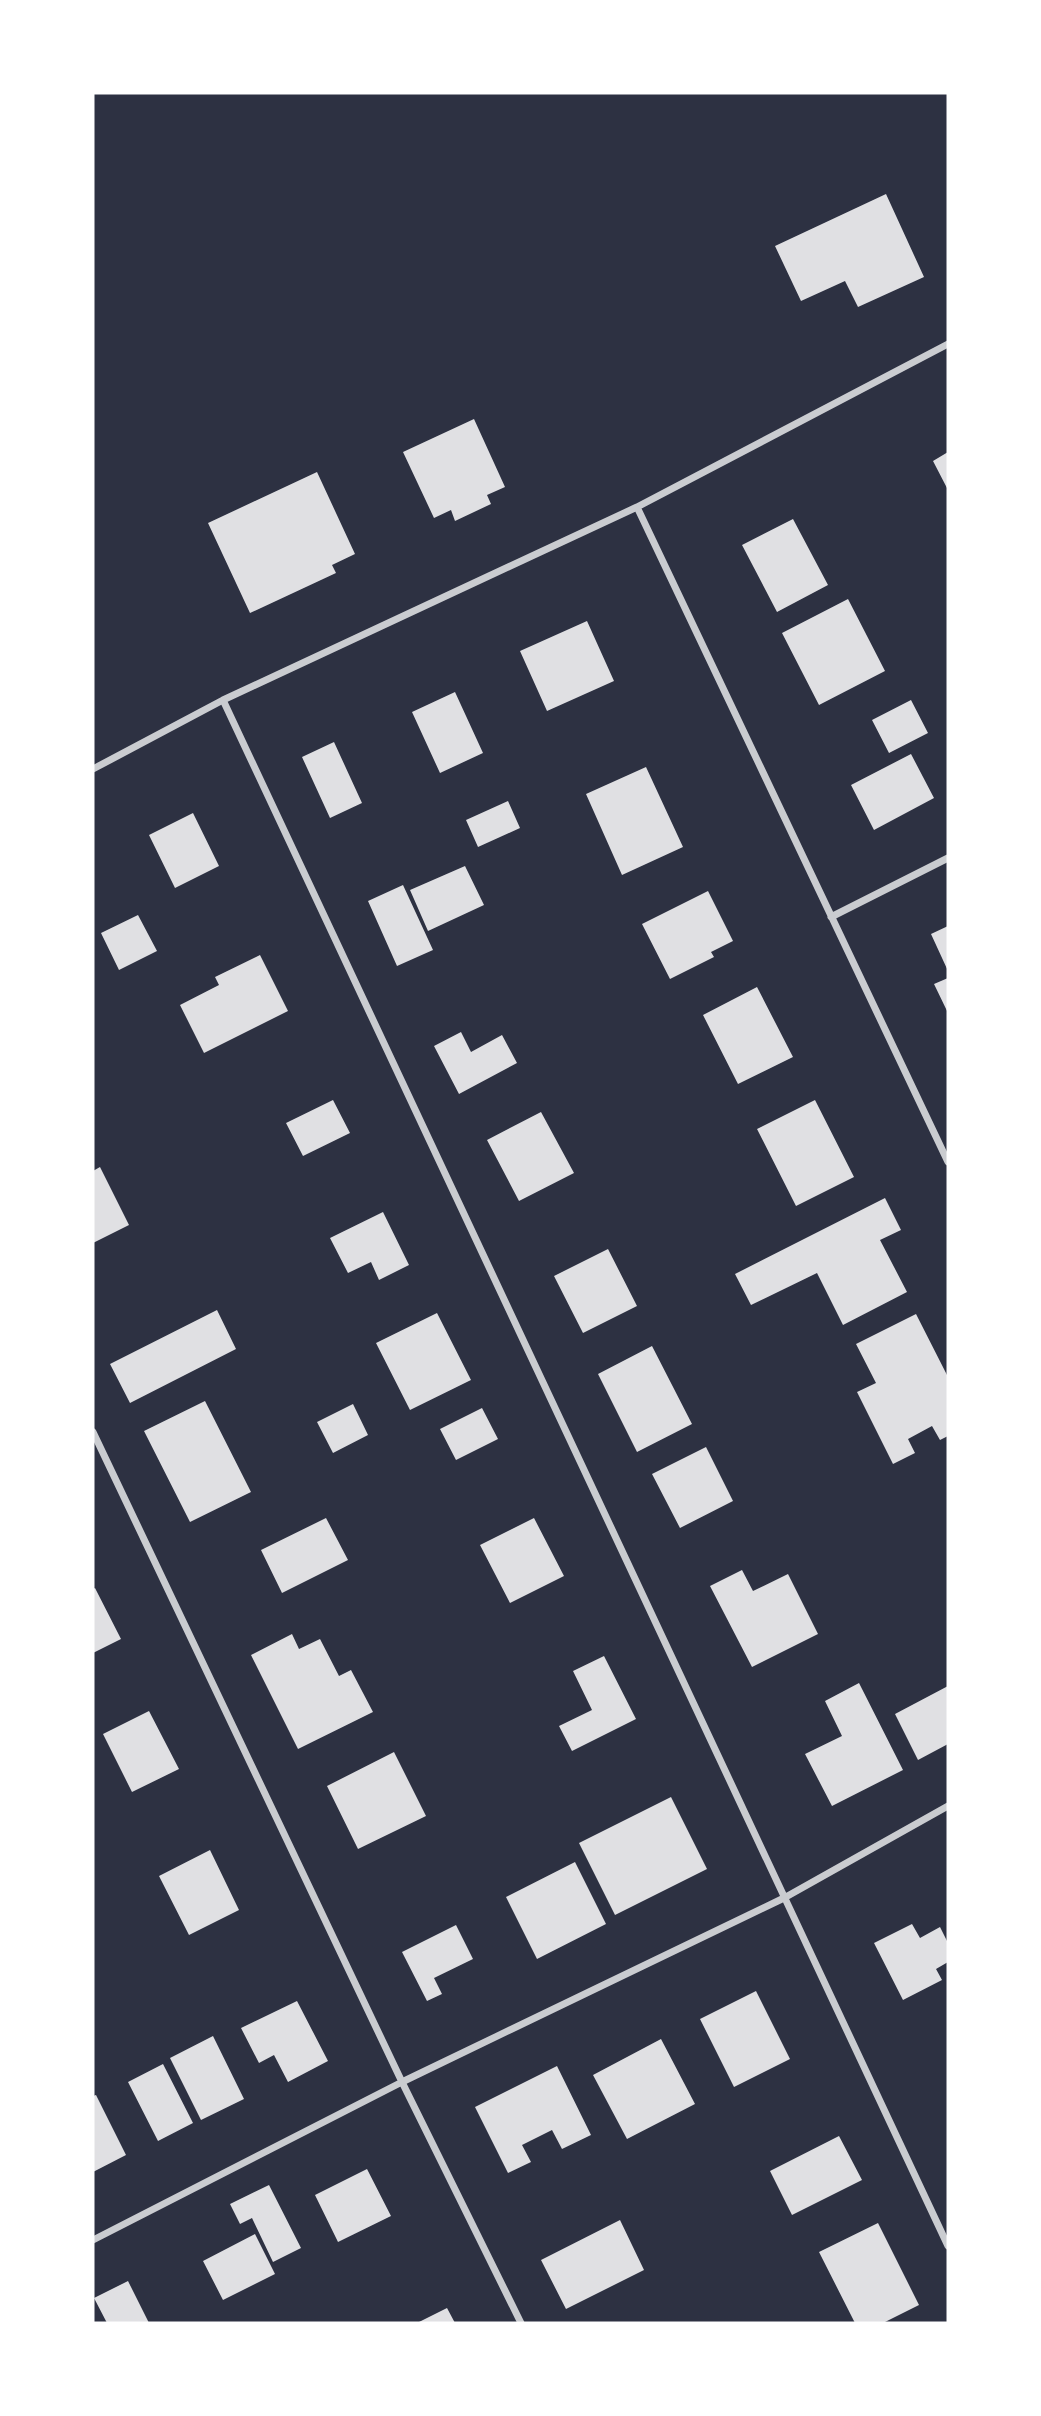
<svg xmlns="http://www.w3.org/2000/svg" width="1041" height="2416" viewBox="0 0 1041 2416" font-family="Ubuntu,sans-serif">
	<style>
		.building { fill: #e0e0e3 }
		.lines { fill: none; stroke-linecap: round; stroke-linejoin: round }
		.minor { stroke: #caccd0; stroke-width: 7 }
	</style>
	<rect width="100%" height="100%" fill="#2d3142"/>
	<!-- building -->
	<path class="building" d="M886,194L924,277L858,307L845,281L801,301L775,246Z
		M474,419L505,487L487,495L491,504L455,521L451,510L434,518L403,452Z
		M948,452V490L933,461Z
		M317,472L355,554L332,565L336,573L250,613L208,523Z
		M793,519L828,585L777,612L742,545Z
		M848,599L885,671L819,705L782,633Z
		M587,621L614,681L547,711L520,651Z
		M455,692L483,753L440,773L412,712Z
		M911,700L928,733L889,753L872,720Z
		M334,742L362,803L330,818L302,757Z
		M911,754L934,798L874,830L851,785Z
		M646,767L683,847L622,875L586,794Z
		M508,801L520,828L478,847L466,820Z
		M193,813L219,866L175,888L149,835Z
		M465,866L484,905L428,931L410,890Z
		M403,885L433,950L397,966L368,901Z
		M708,891L733,941L711,952L714,957L670,979L642,924Z
		M138,915L157,951L119,970L101,933Z
		M948,926V971L931,934Z
		M260,955L288,1011L204,1053L180,1005L219,985L215,977Z
		M948,978V1013L934,984Z
		M757,987L793,1057L738,1084L703,1015Z
		M461,1032L471,1052L502,1035L517,1063L459,1094L434,1046Z
		M333,1100L350,1133L303,1156L286,1123Z
		M815,1100L854,1177L796,1206L757,1129Z
		M541,1112L574,1173L519,1201L487,1140Z
		M100,1167L129,1225L93,1243V1171Z
		M885,1198L901,1230L880,1240L907,1292L843,1325L817,1273L751,1305L735,1274Z
		M383,1212L409,1265L379,1280L371,1262L348,1273L330,1238Z
		M608,1249L637,1306L583,1333L554,1276Z
		M217,1310L236,1349L130,1403L110,1364Z
		M437,1313L471,1380L410,1410L376,1343Z
		M916,1314L948,1377V1436L940,1440L932,1426L908,1439L915,1453L893,1464L857,1392L876,1383L856,1344Z
		M652,1346L692,1424L637,1452L598,1374Z
		M205,1401L251,1492L190,1522L144,1431Z
		M353,1404L368,1435L333,1453L317,1422Z
		M482,1408L498,1439L456,1460L440,1429Z
		M706,1447L733,1501L680,1528L652,1474Z
		M326,1518L348,1560L282,1593L261,1550Z
		M534,1518L564,1576L510,1603L480,1545Z
		M742,1570L753,1591L788,1574L818,1634L752,1667L710,1586Z
		M95,1588L121,1639L93,1653V1589Z
		M292,1634L299,1649L320,1639L339,1676L351,1670L373,1712L298,1749L251,1655Z
		M604,1656L636,1719L572,1751L559,1726L592,1710L573,1671Z
		M859,1683L903,1770L832,1806L805,1754L842,1736L825,1701Z
		M948,1686V1744L918,1760L895,1714Z
		M149,1711L179,1769L132,1792L103,1734Z
		M394,1752L426,1816L358,1849L327,1786Z
		M671,1797L707,1869L615,1915L579,1843Z
		M210,1850L239,1910L189,1935L159,1876Z
		M575,1862L606,1924L537,1959L506,1897Z
		M912,1924L920,1938L940,1927L948,1943V1962L936,1969L942,1980L903,2000L874,1943Z
		M456,1925L473,1959L434,1978L442,1994L427,2001L402,1952Z
		M756,1991L790,2059L734,2087L700,2019Z
		M297,2001L328,2061L288,2082L274,2055L259,2063L241,2028Z
		M213,2036L244,2099L201,2120L170,2058Z
		M661,2039L695,2104L627,2139L593,2075Z
		M163,2064L193,2123L158,2141L128,2082Z
		M557,2066L591,2135L562,2149L552,2130L522,2145L531,2162L508,2173L475,2107Z
		M96,2095L126,2155L93,2172V2096Z
		M839,2136L862,2180L792,2215L770,2171Z
		M367,2169L391,2216L338,2242L315,2195Z
		M269,2185L301,2248L273,2262L252,2218L240,2224L230,2204Z
		M620,2220L644,2270L566,2309L541,2260Z
		M878,2223L919,2305L883,2323H855L819,2252Z
		M255,2234L275,2274L223,2300L203,2261Z
		M128,2281L149,2323H107L94,2298Z
		M447,2308L455,2323H417Z"/>
	<g class="lines">
		<!-- minor -->
		<path class="minor" d="M637,507L948,1162
			M223,700L948,2246
			M93,769L223,700L637,507L948,344
			M831,917L948,858
			M93,1432L402,2082L521,2323
			M93,2240L402,2082L784,1898L948,1806"/>
	</g>
	<!-- border -->
	<rect width="1041" height="2416" fill="none" stroke="#ffffff" stroke-width="189"/>
</svg>
